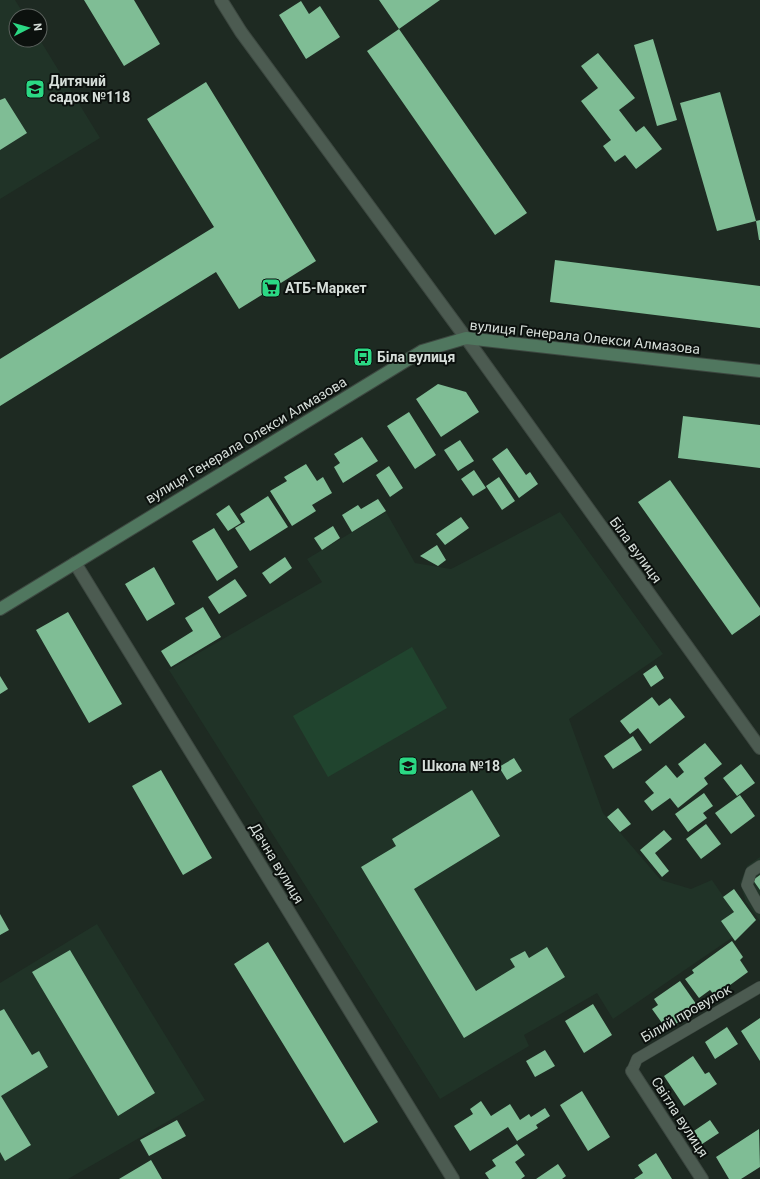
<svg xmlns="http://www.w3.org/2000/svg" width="760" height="1179" viewBox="0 0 760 1179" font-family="Roboto,sans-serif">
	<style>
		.built { fill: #203327 }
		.green { fill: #20442e }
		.building { fill: #7fbd95 }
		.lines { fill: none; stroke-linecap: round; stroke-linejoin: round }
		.lane-casing { stroke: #3d4841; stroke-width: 12 }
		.street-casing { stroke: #3d4841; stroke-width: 14 }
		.secondary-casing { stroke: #3d4841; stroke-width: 14 }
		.lane { stroke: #4c5b51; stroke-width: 11 }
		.street { stroke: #4c5b51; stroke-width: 12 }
		.secondary { stroke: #50775f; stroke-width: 12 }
		.labels { text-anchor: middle; stroke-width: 4; stroke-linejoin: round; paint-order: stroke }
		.poi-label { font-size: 14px; font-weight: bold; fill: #d6ded9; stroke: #0c110e; text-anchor: start }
		.street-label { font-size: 14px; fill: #d6ded9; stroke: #0c110e }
	</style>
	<rect width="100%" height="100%" fill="#1e2a22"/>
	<!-- built -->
	<path class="built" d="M0,0H15L25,16H16V40H40L100,138L0,199Z
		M386,512L415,563L451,569L560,512L663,654L569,719L603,813L661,880L691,889L712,880L734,912L733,937L613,1019L597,993L524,1035L529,1046L440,1099L169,670L322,582L307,559Z
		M760,857V921L746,902L740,883L747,866Z
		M97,924L205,1100L68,1179H0V983Z"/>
	<!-- green -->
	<path class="green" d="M412,647L447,708L328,777L293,716Z"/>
	<!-- building -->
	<path class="building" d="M84,0H134L160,44L124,66Z
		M379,0H440L399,29L527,213L495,235L367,51L399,29Z
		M301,1L309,14L320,6L340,37L306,59L279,15Z
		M653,39L677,120L657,126L634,45Z
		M598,53L635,98L619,110L636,132L644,126L662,149L636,169L625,155L615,162L603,146L611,140L581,101L598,88L581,66Z
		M206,82L316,261L239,309L216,272L0,406V359L214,227L147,119Z
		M720,92L756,221L717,231L680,103Z
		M5,98L27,133L0,150V100Z
		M760,220V240H759L756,221Z
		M555,260L760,286V328L550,302Z
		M438,384L466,392L479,412L441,437L416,399Z
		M409,412L436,455L415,469L387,426Z
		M683,416L760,425V468L678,458Z
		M362,437L378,461L343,483L334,467L340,463L334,454Z
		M460,440L474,461L458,471L444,450Z
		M507,448L526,475L530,472L538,484L519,498L492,459Z
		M306,464L317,481L323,477L332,493L312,505L316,511L292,526L270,491L287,481L284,477Z
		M389,466L403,488L390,497L376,475Z
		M474,470L486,488L473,496L461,479Z
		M499,477L515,501L502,510L486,486Z
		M670,480L760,608V615L732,635L638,502Z
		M268,496L288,527L250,551L235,528L245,522L240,514Z
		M378,499L386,511L352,532L342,515L358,505L361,509Z
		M229,505L241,523L228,531L216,514Z
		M461,517L469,528L445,545L436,534Z
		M333,526L340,538L322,550L314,538Z
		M214,528L238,567L217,581L192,541Z
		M437,545L446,560L438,566L420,556Z
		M285,557L292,568L270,584L262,573Z
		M154,567L175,604L147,621L125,584Z
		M235,579L247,596L219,614L208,597Z
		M203,607L221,637L171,667L161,651L193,631L185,618Z
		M68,612L122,704L89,723L36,630Z
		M656,665L664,678L651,687L643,674Z
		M0,676L8,689L0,694Z
		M652,697L659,706L670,698L685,717L650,744L638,728L630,734L620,721Z
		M633,736L642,750L613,769L604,756Z
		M705,743L722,764L704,778L708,784L678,808L670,798L652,811L644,801L654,793L645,782L666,765L677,778L684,772L678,764Z
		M514,758L522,771L507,780L499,767Z
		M741,764L755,783L737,796L723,778Z
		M161,770L212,858L183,875L132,786Z
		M472,790L500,836L414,889L476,991L515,967L510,959L525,951L529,958L547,947L565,977L464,1038L361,867L396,846L392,839Z
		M704,793L713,806L703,813L707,818L688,832L675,814Z
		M740,795L755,816L731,834L715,813Z
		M618,808L631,824L620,832L607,817Z
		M706,824L721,844L701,859L686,839Z
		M664,830L672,839L655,853L669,871L662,877L640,850Z
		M760,875V890L753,880Z
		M734,889L756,920L735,941L721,921L734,912L723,897Z
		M0,914L9,930L0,935Z
		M732,941L743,957L740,960L748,972L715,996L710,990L699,998L685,979L694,973L692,970Z
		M268,942L378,1122L344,1143L234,964Z
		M70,950L155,1093L118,1116L32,972Z
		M680,981L699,1008L667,1030L652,1009L658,1005L654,999Z
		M593,1004L612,1035L584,1053L565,1021Z
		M4,1009L32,1055L39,1051L48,1067L1,1096L31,1145L5,1161L0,1152V1011Z
		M760,1018V1061L741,1031Z
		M727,1027L738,1044L715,1059L705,1042Z
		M545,1050L555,1066L535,1077L526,1061Z
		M693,1056L705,1074L709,1072L717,1084L684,1106L664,1076Z
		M582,1091L610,1137L588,1151L560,1105Z
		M481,1101L491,1116L510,1104L520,1120L529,1114L531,1117L545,1108L550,1116L536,1125L538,1128L517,1141L508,1127L470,1151L454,1126L473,1114L470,1109Z
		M177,1120L186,1136L149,1156L140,1140Z
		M710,1120L719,1133L696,1148L688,1135Z
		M759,1129L760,1167L741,1179H729L716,1157Z
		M517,1144L525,1155L515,1162L525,1176L521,1179H489L485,1173L496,1166L492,1160Z
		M656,1153L672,1179H634L643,1173L638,1165Z
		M151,1160L162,1179H119Z
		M558,1164L566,1176L562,1179H536Z"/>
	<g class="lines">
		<!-- lane casing -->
		<g class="lane-casing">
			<path id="lane" d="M760,866L751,872L747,885L753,896L760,908
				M632,1071L637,1059L760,987"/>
		</g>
		<!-- street casing -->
		<g class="street-casing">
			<path id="street" d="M221,0L241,32L466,338L760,748
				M75,563L453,1179
				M632,1071L702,1179"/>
		</g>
		<!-- secondary casing -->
		<g class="secondary-casing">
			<path id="secondary" d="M0,609L422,351L466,338L760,371"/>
		</g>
		<!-- lane -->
		<use href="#lane" class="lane"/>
		<!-- street -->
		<use href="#street" class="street"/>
		<!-- secondary -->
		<use href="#secondary" class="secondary"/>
	</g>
	<!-- icons -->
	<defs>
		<g id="school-square" transform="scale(1)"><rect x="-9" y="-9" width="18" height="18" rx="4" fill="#2bd884" stroke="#0c110e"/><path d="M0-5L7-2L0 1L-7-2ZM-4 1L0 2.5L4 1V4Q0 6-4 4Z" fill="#111"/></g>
		<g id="supermarket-square" transform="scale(1)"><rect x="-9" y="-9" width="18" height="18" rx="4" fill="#2bd884" stroke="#0c110e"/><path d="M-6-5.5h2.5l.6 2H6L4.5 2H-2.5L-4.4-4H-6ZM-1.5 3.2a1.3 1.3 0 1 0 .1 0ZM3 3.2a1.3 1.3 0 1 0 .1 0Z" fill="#111"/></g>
		<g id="bus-square" transform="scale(1)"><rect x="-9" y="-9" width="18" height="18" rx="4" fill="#2bd884" stroke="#0c110e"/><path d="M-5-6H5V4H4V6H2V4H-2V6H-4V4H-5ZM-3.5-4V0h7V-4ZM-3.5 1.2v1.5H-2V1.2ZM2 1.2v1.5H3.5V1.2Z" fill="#111"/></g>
	</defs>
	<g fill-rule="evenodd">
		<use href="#school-square" x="35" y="89"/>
		<use href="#supermarket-square" x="271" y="288"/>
		<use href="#bus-square" x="363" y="357"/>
		<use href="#school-square" x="408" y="766"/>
	</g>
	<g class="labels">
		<!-- poi labels -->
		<g class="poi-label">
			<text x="49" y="86">Дитячий<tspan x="49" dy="16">садок №118</tspan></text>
			<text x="285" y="293">АТБ-Маркет</text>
			<text x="377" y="362">Біла вулиця</text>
			<text x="422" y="771">Школа №18</text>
		</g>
		<!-- street labels -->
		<g class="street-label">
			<text transform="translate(585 337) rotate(6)" y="5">вулиця Генерала Олекси Алмазова</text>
			<text transform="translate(246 440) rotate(-31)" y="5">вулиця Генерала Олекси Алмазова</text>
			<text transform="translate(636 550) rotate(54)" y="5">Біла вулиця</text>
			<text transform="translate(277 863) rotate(59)" y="5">Дачна вулиця</text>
			<text transform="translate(686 1013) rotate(-30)" y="5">Білий провулок</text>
			<text transform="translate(680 1117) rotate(57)" y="5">Світла вулиця</text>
		</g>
	</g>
	<!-- north arrow -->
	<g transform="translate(28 28) rotate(84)"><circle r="19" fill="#0c110e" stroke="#5d635f"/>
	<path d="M0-3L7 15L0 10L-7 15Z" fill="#2bd884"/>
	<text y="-6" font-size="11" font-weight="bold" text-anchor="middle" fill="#d6ded9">N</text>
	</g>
</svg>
